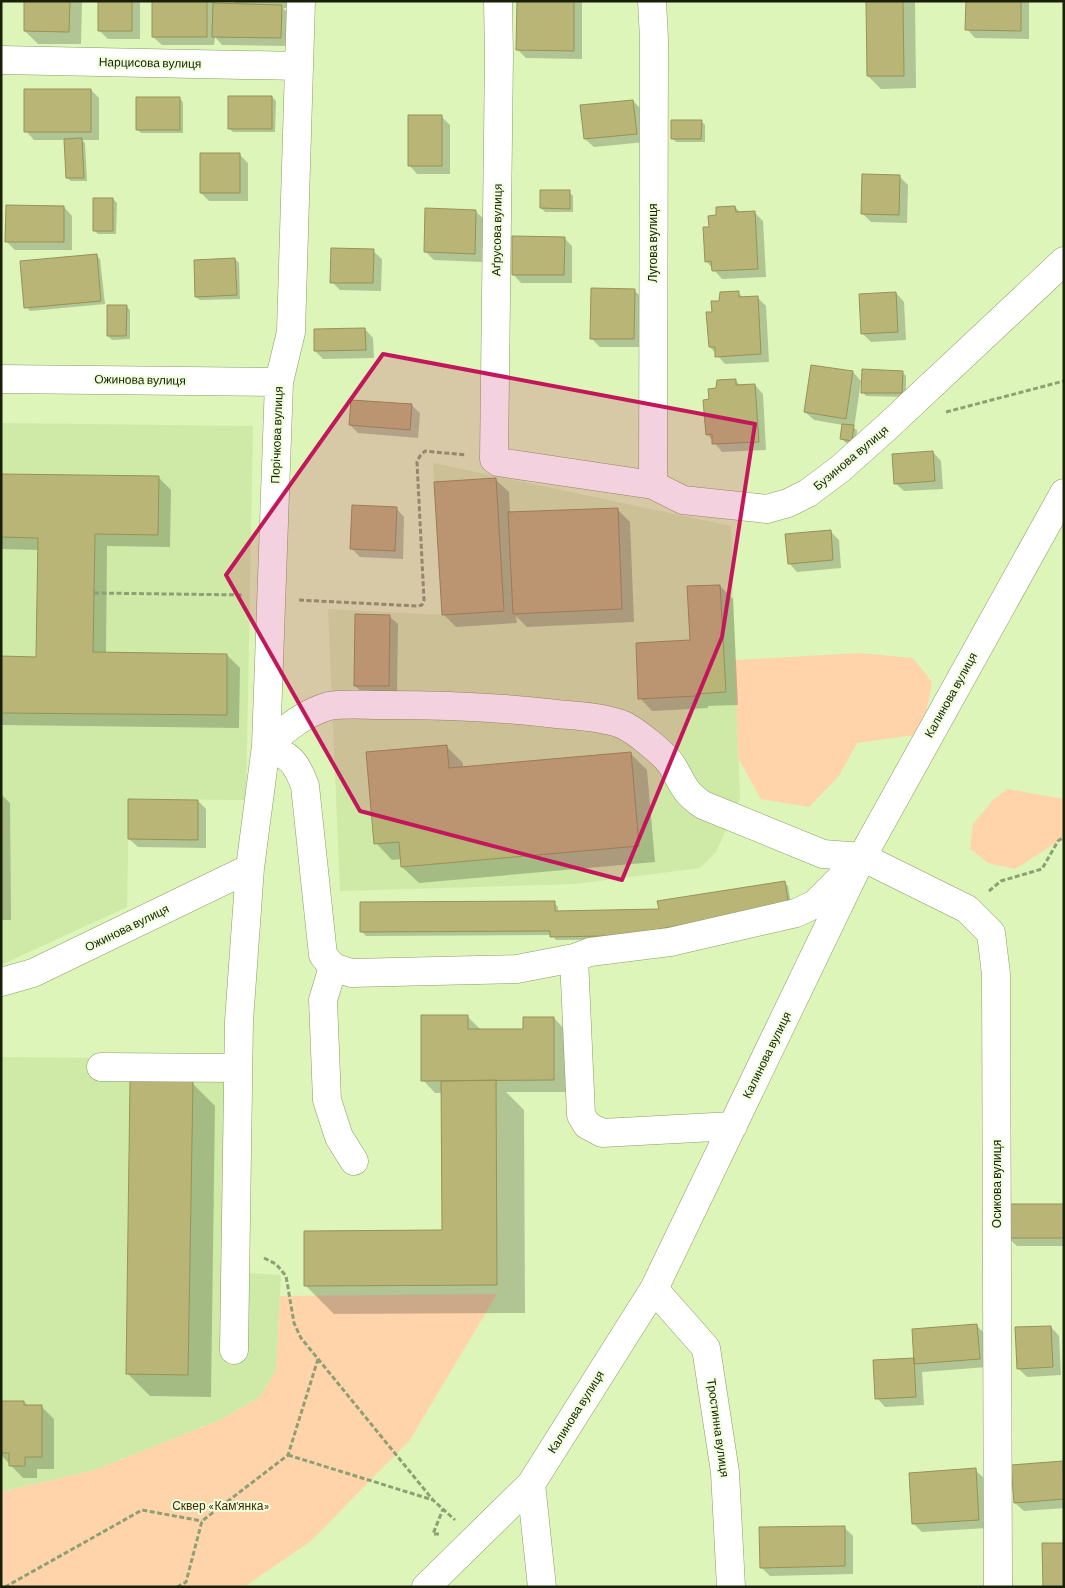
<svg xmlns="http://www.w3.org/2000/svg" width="1065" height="1588" viewBox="0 0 1065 1588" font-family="Barlow,sans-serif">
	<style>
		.built { fill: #cfeaa6 }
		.green { fill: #ffd4ab }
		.shadow { fill: #0003 }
		.building { fill: #b9b577; stroke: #969355 }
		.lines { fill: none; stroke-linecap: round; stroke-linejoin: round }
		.minor-casing { stroke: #889e65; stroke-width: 29 }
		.path { stroke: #8ea073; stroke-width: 3; stroke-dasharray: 5 2.5; stroke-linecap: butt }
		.minor { stroke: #fff; stroke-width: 28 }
		.marked { fill: #c2185b; fill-opacity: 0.2; stroke: #c2185b; stroke-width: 4; stroke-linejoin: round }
		.labels { text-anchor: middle; stroke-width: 4; stroke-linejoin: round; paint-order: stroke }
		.street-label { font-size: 12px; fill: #182009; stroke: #f0ffdb }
		.park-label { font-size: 12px; fill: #432604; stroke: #f0ffdb }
	</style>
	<rect width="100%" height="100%" fill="#ddf5b9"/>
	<!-- built -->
	<path class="built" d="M1,423L253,426L246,800L129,799L127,907L1,965Z
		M433,463L731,526L740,799L716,852L700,868L575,884L340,891L328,609L442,615Z
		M1,1057L251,1059L248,1273L281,1275L276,1370L260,1397L220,1420L95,1470L1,1492Z"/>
	<!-- green -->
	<path class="green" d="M860,653L913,658L932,682L922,734L857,743L839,776L809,807L761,799L738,758L735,660Z
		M1007,789L1064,799V838L1015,869L988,863L970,849L973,824L994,799Z
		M497,1294L410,1440L311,1541L244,1587H1V1492L95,1470L220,1420L260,1397L276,1370L280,1296Z"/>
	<!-- shadow -->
	<path class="shadow" d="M25,1H82L81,44H38L25,31Z
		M99,1H140V39H108L99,30Z
		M153,1H215V5H237L233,1H290V8H283L290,15L289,46L222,45L215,37L214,45H162L153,37Z
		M518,1H582V59L526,58L517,49Z
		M867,1H915L916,88L881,89L868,76Z
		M967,1H1029V39L975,38L967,29Z
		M91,90L99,98V140H82L85,143L87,181H71L67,178L65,140H34L26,131Z
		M272,97L276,101L275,132H233L229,128Z
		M179,98L183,102V133H141L137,129Z
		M633,101L641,109L645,142L594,147L585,139Z
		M441,116L450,125V174H417L409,165Z
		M701,121L705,125V142H676L672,138Z
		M239,154L248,163V201H209L201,193Z
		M899,176L908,185L907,223L871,222L862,213Z
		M569,192L573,196V212H545L541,208Z
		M113,199L117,203L116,234H98L94,230Z
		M64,207L72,216V250H15L6,241Z
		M735,207L741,213L754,212L763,221L766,277L722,279L706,261L717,216Z
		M475,211L484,219L483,262L434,260L426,252Z
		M564,238L572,246V283H521L513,274Z
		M373,251L382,259L381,291L340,290L332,282Z
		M96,255L100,259L105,304L30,311L26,307Z
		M235,259L239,263L240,299L200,300L196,297Z
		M634,290L643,299L642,347H600L591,338Z
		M738,293L744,298L757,297L766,306L769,362L725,364L710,347L713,313L720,302Z
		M896,293L904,302L906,340L871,342L862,333Z
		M126,306L130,310V339L112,340L108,336Z
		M365,329L373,338L374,358L323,359L315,351Z
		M853,372L861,381L854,428L857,430L856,444L846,443L842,439L843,425L814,420L805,412Z
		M902,372L906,376V397L866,396L863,392Z
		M735,380L741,386L755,385L763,394L766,450L722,452L707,434L710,401L717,390Z
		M411,405L420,413L418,438L358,433L350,425Z
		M933,452L941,461L943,489L904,491L895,483Z
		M1,475L158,477L171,490L170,547L107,546L106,654L227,655L240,668L239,728L1,725V658H37L39,550L1,549Z
		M496,480L509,492L510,513L617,509L630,522L634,622L527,627L516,616L517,623L456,627L443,614Z
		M396,508L404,517L403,559L360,557L352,549Z
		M830,531L839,540L841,568L797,572L789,563Z
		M720,586L733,599L738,705L708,706V708L652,711L640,698L691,642Z
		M389,616L398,624L397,694H364L355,686Z
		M446,746L463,763V768L630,753L647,770L655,862L419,883L402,867V859L392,860L376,843Z
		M1,794L10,803L11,920H1Z
		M198,801L206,809V848L138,847L129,839Z
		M784,882L788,886L792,911L662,939L556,940L552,935L366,936L362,932L554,903L558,907V912L660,910Z
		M467,1016L480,1029V1031L524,1030L554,1018L566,1031L567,1092H506L524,1110L525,1313L334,1314L305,1285L443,1231L442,1093H435L423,1080Z
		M192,1083L215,1106L211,1397L150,1396L127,1373Z
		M1064,1205V1246H1017L1008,1238Z
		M977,1326L985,1334L988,1367L922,1372L924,1405L885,1407L877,1398L915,1359Z
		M1051,1327L1059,1336L1061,1375L1027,1377L1018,1368Z
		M1,1402H24L28,1406H41L54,1419V1469H37V1478H23L1,1455Z
		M1062,1462L1064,1464V1508L1024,1511L1015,1503Z
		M975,1470L984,1478L987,1528L922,1532L914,1524Z
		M844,1527L853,1536V1574L770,1576L761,1567Z"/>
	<!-- building -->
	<path class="building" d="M24,1H70L69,32L24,31Z
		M98,1H132V31H98Z
		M152,1H207V37H152Z
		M517,1H574V51L516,50Z
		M866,1H903L904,76H867Z
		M966,1H1021V31L965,30Z
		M213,3L282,5L281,38L212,37Z
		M24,89H91V132H24Z
		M228,96H272V129H228Z
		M136,97H180V130H136Z
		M633,100L637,134L584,139L580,105Z
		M408,115H442V166H408Z
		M671,120H702L701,139H671Z
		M82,138L84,178H66L64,139Z
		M200,153H240V193H200Z
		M862,174L900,175L899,215L861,214Z
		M540,190H570V209L540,208Z
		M93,198H113V231H93Z
		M6,205L64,206V242H5Z
		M735,206L736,212L755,211L758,269L712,271L711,261L705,262L703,227H709L708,216L716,215V207Z
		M425,208L476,210L475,254L424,252Z
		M512,236L565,237L564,275H512Z
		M331,248L374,249L373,283H330Z
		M97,254L101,301L24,308L20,261Z
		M235,258L237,295L195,297L194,260Z
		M591,288L635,289L634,339H590Z
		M739,291V297L758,296L761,354L715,357V347H709L706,312H712L711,301H719L720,292Z
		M896,292L898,332L861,334L859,294Z
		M107,305H127L126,336H107Z
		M365,328L366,350L314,351V329Z
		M811,365L853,371L846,419L804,412Z
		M862,369L903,371L902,393H861Z
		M736,379V385L755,384L759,442L712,444V434L706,435L703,400L709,399L708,389L716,388L717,380Z
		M351,400L412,404L410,430L349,425Z
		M842,424L854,425L852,441L840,439Z
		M933,451L935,481L894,484L892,454Z
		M1,474L159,476L158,535L95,534L93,652L227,654V715L1,713V656L36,657L38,538L1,537Z
		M496,478L504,611L442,615L434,482Z
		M352,505L397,507L395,551L350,549Z
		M618,508L622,609L513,614L508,512Z
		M831,530L833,560L788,564L785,534Z
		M720,585L726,692L696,694V696L638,699L636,643L690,640L687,586Z
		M355,614L390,615L389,686H354Z
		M447,745L449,768L631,752L639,846L401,867L399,842L374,844L366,752Z
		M128,799L198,800V840L128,839Z
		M785,881L789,907L659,929V935L550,937V931L360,932V902L555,901V911L659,909L657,901Z
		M421,1015H468V1029H523V1017H554V1080L421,1081Z
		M496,1080L497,1285L304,1286V1231L442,1230L441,1081Z
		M130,1081H193L188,1375L126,1374Z
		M1007,1204H1064V1238H1007Z
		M977,1324L980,1359L914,1364L912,1329Z
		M1051,1326L1053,1367L1017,1369L1015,1327Z
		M914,1358L916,1397L875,1399L873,1360Z
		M1,1401H24V1405H42V1457H25V1466H9V1453H1Z
		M1063,1461L1064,1499L1014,1503L1011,1465Z
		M976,1468L979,1520L912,1524L909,1473Z
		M845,1526V1566L760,1568L759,1527Z
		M1042,1543H1064V1587H1043Z"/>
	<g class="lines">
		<!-- minor casing -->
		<g class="minor-casing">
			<path id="minor" d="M498,1L499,55L494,459L498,462L653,485L683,500L767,509L788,503L808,493L840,469L887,427L1064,261
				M652,1L654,39L653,485
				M1,60L299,66
				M1,379L279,382
				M862,857L815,904L796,913L670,942L590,952L574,958L517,969L351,973L333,967L323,955L305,786C295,759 290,757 266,746C286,729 304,713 329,706C344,703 367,705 383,705C441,705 499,707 557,714C578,716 601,717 621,724C634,729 666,755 673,767C684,786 684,792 703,805L823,854L862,857L967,909L991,933L996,974L998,1587
				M574,958L581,1115L587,1125L602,1133L733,1126
				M333,967L323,1000L327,1100L339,1137L354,1161
				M1,982L33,973L250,868
				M101,1067L238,1068
				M654,1289L706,1348L725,1472L731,1587
				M234,1350L239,1021L250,868L266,746L279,382L291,332L301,1
				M531,1484L542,1587
				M426,1587L531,1484L654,1289L862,857L1064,493"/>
		</g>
		<!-- path -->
		<path class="path" d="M946,412L1064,381
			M94,593L244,595
			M299,600L418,606L422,605L424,600L417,462L420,456L425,451L466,455
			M989,891L1001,881L1042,869L1058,841L1064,837
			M264,1258L276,1264L286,1276L294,1323L301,1338L433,1500L455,1520
			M288,1455L433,1500
			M439,1534H433L443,1509
			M5,1587L142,1510L202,1521
			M177,1587L186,1582L202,1521L288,1455L318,1359"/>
		<!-- minor -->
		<use href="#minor" class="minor"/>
	</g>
	<!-- marked area -->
	<path class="marked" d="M383,354L755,424L722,637L622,880L360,811L226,575Z"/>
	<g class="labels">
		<!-- street labels -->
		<g class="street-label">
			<text transform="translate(150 63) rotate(1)" y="4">Нарцисова вулиця</text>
			<text transform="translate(497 230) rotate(-89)" y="4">Аґрусова вулиця</text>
			<text transform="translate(653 243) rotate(-90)" y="4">Лугова вулиця</text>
			<text transform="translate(140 380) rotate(1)" y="4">Ожинова вулиця</text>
			<text transform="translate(277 435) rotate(-88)" y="4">Порічкова вулиця</text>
			<text transform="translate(851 458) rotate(-40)" y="4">Бузинова вулиця</text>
			<text transform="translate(951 695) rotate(-61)" y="4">Калинова вулиця</text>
			<text transform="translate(127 928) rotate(-26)" y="4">Ожинова вулиця</text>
			<text transform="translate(767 1055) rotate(-64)" y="4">Калинова вулиця</text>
			<text transform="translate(997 1184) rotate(-90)" y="4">Осикова вулиця</text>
			<text transform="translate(576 1412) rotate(-58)" y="4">Калинова вулиця</text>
			<text transform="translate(718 1428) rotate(82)" y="4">Тростинна вулиця</text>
		</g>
		<!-- park labels -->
		<g class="park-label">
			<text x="221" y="1510">Сквер «Кам'янка»</text>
		</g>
	</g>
	<!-- border -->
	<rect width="1065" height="1588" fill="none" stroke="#182009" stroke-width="5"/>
</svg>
